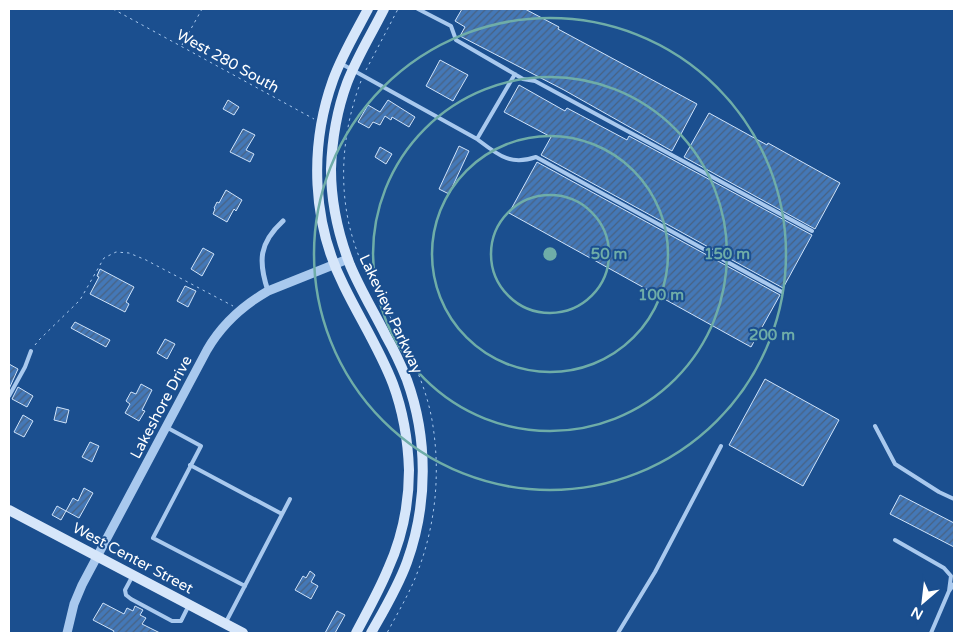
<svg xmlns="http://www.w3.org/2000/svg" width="963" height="642" viewBox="0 0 963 642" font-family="'Varela Round',sans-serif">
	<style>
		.building { fill: url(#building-hatch); stroke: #cfe3fa }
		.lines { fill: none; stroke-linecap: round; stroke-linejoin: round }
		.path { stroke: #a9c9ee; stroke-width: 1; stroke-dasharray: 2.5 4; stroke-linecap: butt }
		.service { stroke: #a9c9ee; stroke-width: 4 }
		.minor { stroke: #a9c9ee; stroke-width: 5 }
		.tertiary { stroke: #a9c9ee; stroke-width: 9 }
		.secondary { stroke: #d6e6fa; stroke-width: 10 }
		.ring { fill: none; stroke: #6fada8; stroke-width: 2.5 }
		.labels { text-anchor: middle; stroke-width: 4; stroke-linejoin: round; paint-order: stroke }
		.street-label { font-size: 15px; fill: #fff; stroke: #1b4f8f }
		.centre { fill: #6fada8; stroke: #1b4f8f; stroke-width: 2.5 }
		.ring-label { font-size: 15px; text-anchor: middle; font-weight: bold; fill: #6fada8; stroke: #1b4f8f; stroke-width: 4; stroke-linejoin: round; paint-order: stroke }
	</style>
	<defs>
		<pattern id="building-hatch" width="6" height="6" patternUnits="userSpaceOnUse" patternTransform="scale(1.25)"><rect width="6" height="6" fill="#4478b7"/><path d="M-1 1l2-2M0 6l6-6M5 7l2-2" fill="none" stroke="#486282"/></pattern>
	</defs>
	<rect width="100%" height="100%" fill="#1b4f8f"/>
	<!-- building -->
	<path class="building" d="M462,9H525L559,27L558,29L697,104L672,151L564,90L460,36L465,27L455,21Z
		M440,60L468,75L453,101L426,86Z
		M519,85L565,111L567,108L627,140L629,136L812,235L783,288L541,155L551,137L504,112Z
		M228,100L239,107L234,115L223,109Z
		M388,100L415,117L409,127L392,117L391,120L385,116L380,125L373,122L369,128L358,122L368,105L380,112Z
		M709,113L767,145L768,143L840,183L815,229L684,157Z
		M243,129L255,135L246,150L254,154L250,162L230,152Z
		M459,146L469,151L449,194L439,189Z
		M380,147L392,154L386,164L375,157Z
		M537,162L780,295L751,347L509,213Z
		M226,190L242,200L236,211L234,209L227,222L213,214L215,209L214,208L217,202L219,203Z
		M203,248L214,254L202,276L191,269Z
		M100,269L134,287L126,302L129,304L125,312L90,294L99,277L97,276Z
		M185,286L196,291L188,307L177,301Z
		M75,322L110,340L106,347L71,328Z
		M165,339L175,344L167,359L157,353Z
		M9,364L18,369L9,389Z
		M765,379L839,420L803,486L729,445Z
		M141,384L152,390L142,410L145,411L139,421L125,413L130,404L126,401L131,392L136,394Z
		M18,387L33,396L27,407L12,399Z
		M57,407L69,410L66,423L54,420Z
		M23,415L33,421L24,437L14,432Z
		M90,442L99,446L92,462L82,457Z
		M84,488L93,493L79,518L66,511L73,498L78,501Z
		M900,495L954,523V547L890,514Z
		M57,506L66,511L61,520L52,515Z
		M310,571L315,575L311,582L318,586L311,599L295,590L303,576L306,578Z
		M103,603L124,614L127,608L133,611L135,606L143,610L140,615L146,618L142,624L160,633H113L114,631L93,620Z
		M337,611L345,615L335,633H325Z"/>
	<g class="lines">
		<!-- path -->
		<path class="path" d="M113,9L314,119
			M182,45L202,9
			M366,70L398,9
			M361,81C338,142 336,212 366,272C390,320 422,365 432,420C441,472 436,526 416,576C408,596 397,614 387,633
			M35,345L39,340L80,300L104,258L116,252L129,253L146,260L233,306"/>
		<!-- service -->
		<path class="service" d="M418,9L451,26L456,40L523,79L535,81L812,231
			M340,63L477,139C498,155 510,166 536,157L782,292
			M477,139L515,74
			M9,396L25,367L31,351
			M875,426L895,464L939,492L954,499
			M166,427L201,446L153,538L245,586
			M190,465L282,514
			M895,540L944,568L951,576L949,591
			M132,577L125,590L126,595L131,599L172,621H181L188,607
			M226,622L290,499
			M618,633L655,572L721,446
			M931,633L949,591L954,584"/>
		<!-- minor -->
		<path class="minor" d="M268,291C258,261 259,243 283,221"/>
		<!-- tertiary -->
		<path class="tertiary" d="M67,633L74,604L82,585L207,350C222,324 242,306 268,291L348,259"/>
		<!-- secondary -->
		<path class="secondary" d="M9,510L243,633
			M356,633C367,612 379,591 388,569C402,538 409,504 409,470C408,441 403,411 393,384C380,350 360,319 344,286C312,223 309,147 333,80C342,55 356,32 368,9
			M371,633C384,610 398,587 407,562C428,504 428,438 407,380C401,365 394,350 386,336C374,312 360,289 350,265C338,234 331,201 331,169C332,140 337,110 347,83C357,57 372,33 384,9"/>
	</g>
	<!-- distance rings -->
	<g class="ring">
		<circle cx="550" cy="254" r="59"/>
		<circle cx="550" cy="254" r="118"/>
		<circle cx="550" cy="254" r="177"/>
		<circle cx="550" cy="254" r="236"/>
	</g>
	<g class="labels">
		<!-- street labels -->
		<g class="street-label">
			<text transform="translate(228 61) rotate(29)" y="5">West 280 South</text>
			<text transform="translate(391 314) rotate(65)" y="5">Lakeview Parkway</text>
			<text transform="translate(161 407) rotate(-62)" y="5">Lakeshore Drive</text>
			<text transform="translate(133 558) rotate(28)" y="5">West Center Street</text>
		</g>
	</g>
	<circle cx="550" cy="254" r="8" class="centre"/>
	<g class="ring-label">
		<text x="609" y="259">50 m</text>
		<text x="727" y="259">150 m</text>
		<text x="661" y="300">100 m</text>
		<text x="772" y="340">200 m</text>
	</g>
	<!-- border -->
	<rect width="963" height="642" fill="none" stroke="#ffffff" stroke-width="20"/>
	<!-- north arrow -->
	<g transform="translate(923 602) rotate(208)" stroke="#1b4f8f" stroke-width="4" paint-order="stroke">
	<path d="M0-4L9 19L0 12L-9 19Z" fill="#ffffff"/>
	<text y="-8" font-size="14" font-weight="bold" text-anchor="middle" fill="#ffffff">N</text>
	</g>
</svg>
